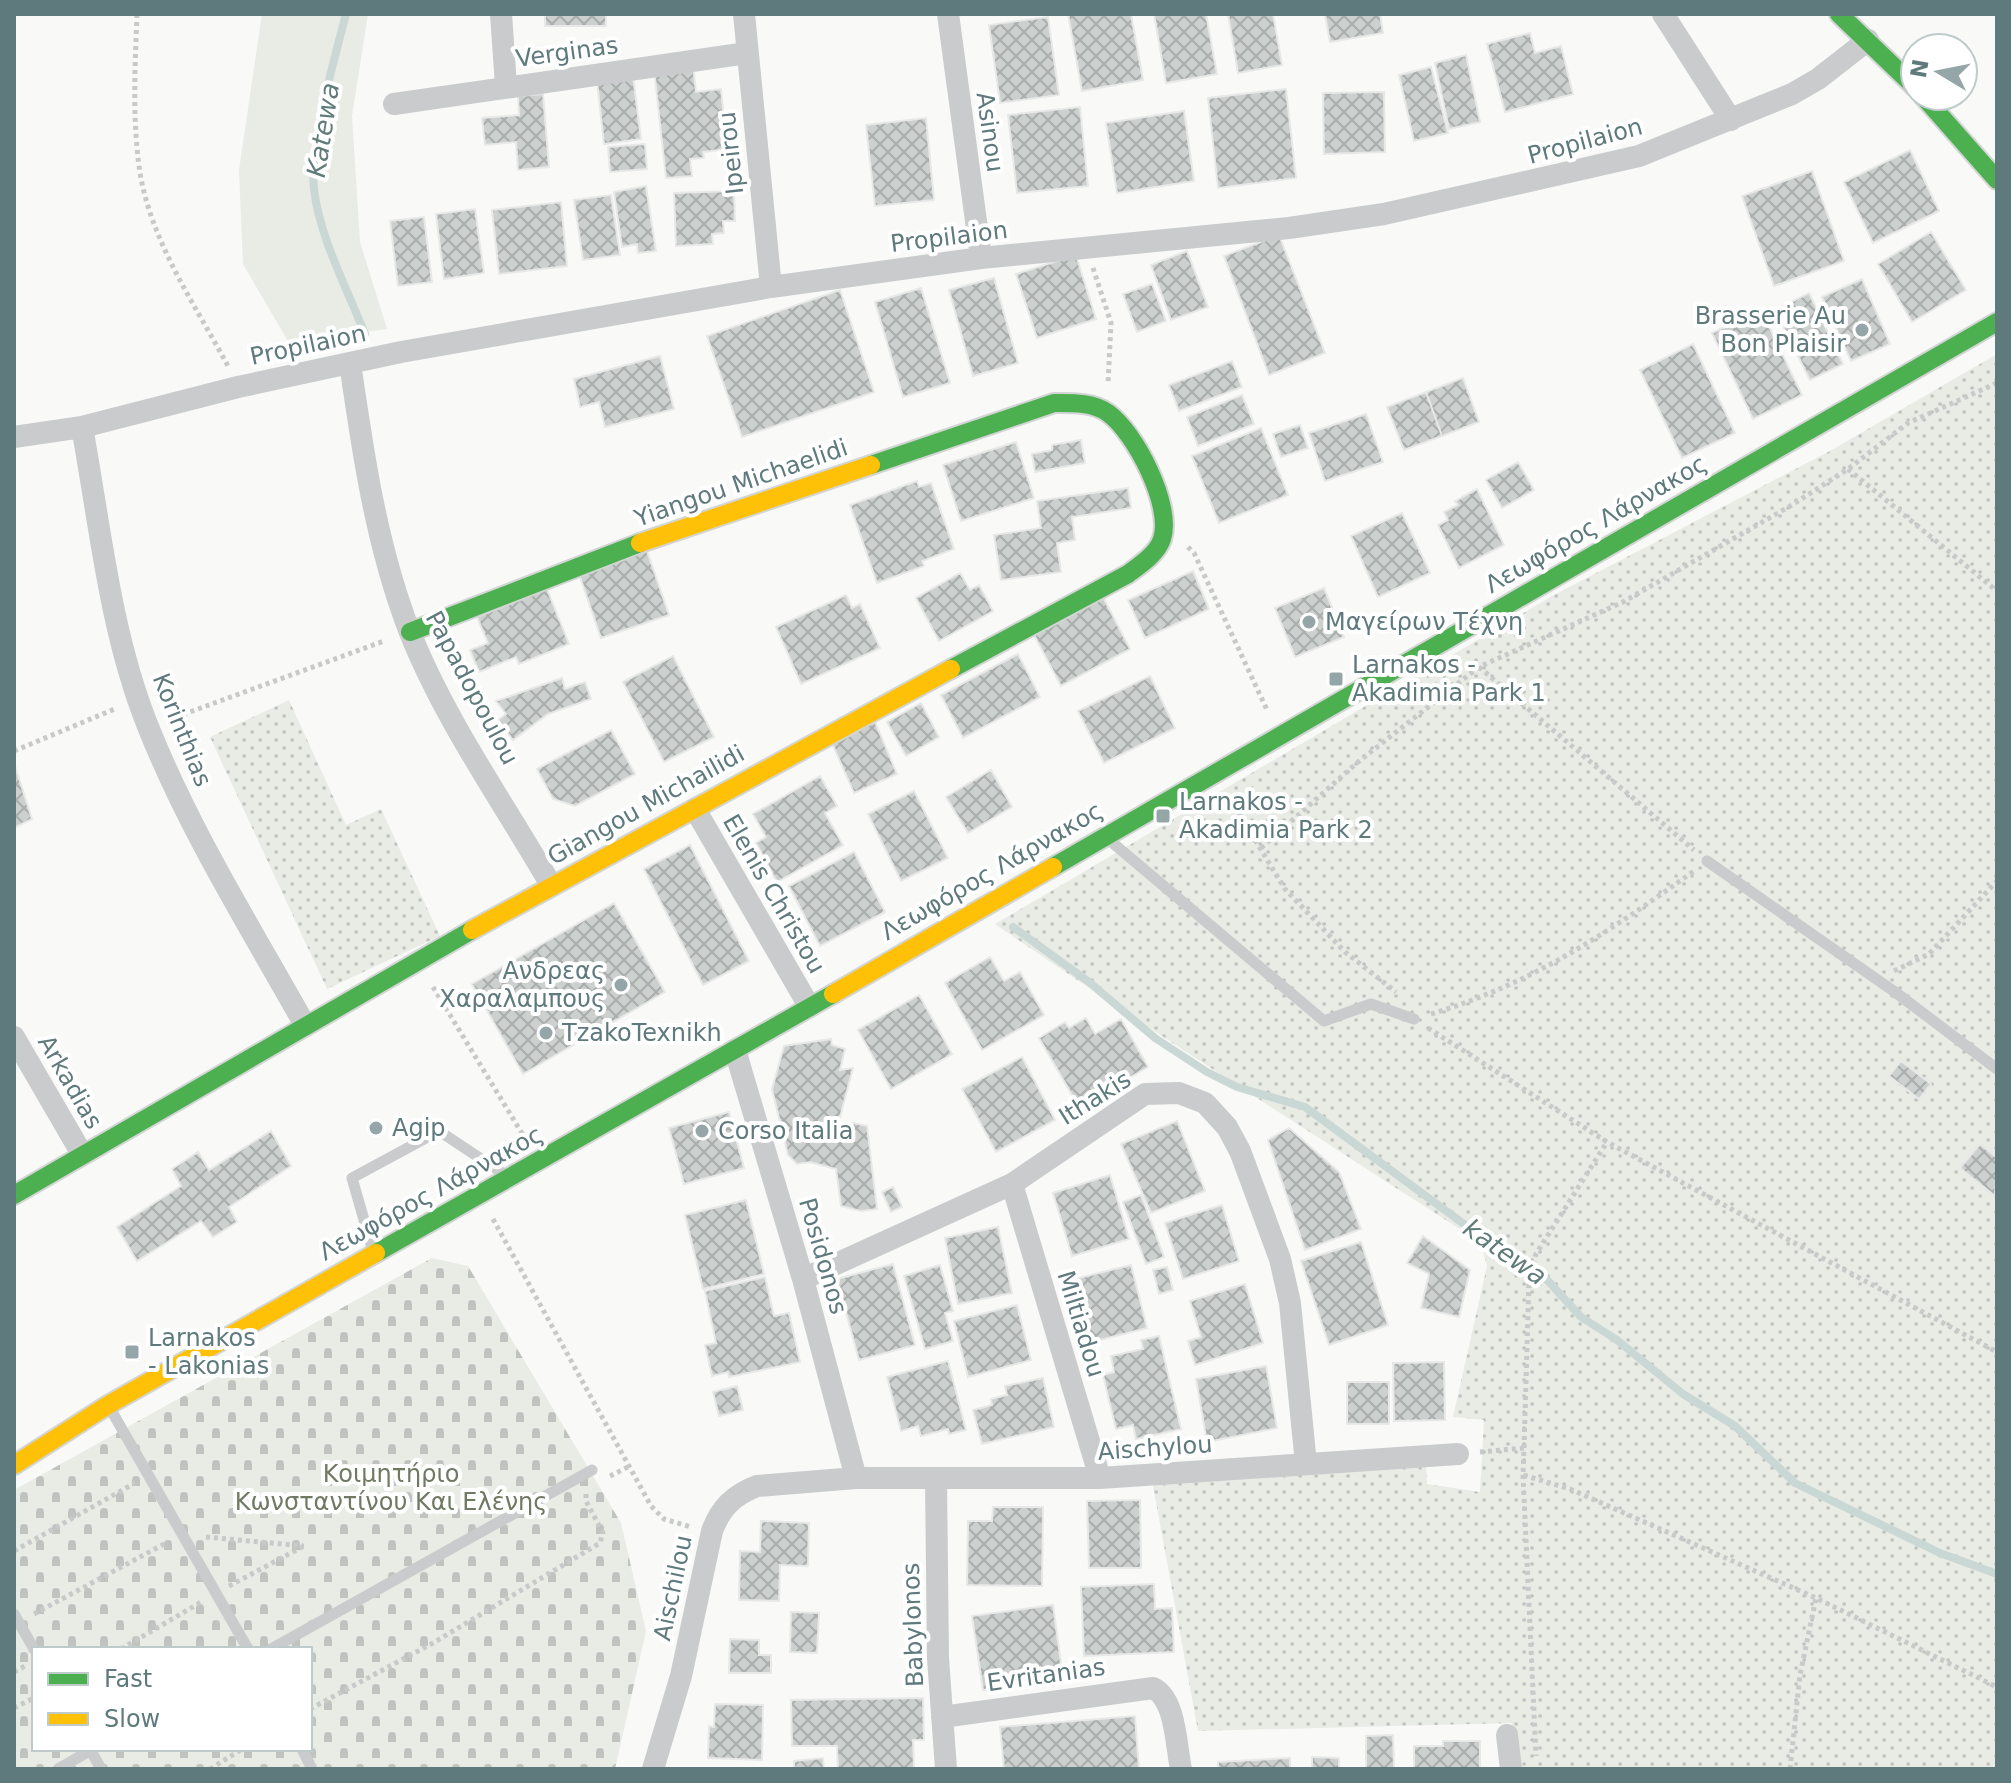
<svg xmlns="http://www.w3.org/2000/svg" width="2011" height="1783" viewBox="0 0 2011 1783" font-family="'DejaVu Sans',sans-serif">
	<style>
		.grass { fill: #e9ebe5 }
		.cemetery { fill: url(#cemetery-stones); fill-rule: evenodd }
		.park { fill: url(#park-dots) }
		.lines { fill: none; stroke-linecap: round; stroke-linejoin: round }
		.stream { stroke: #c9d7d5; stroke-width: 8 }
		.building { fill: url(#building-cross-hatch); stroke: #e8e8e8; stroke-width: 2 }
		.fast-casing { stroke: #d3d5d5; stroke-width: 22 }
		.slow-casing { stroke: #d3d5d5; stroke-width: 22 }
		.path { stroke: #c8caca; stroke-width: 5; stroke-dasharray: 4 4; stroke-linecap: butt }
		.lane { stroke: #c9cbcc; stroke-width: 11 }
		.street { stroke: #c9cbcc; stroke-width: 22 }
		.fast { stroke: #4caf50; stroke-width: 18 }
		.slow { stroke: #ffc107; stroke-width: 18 }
		.poi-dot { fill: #95a6a8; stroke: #fff; stroke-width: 3 }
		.labels { text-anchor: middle; stroke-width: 8; stroke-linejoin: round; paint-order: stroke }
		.street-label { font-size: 24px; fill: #5f7a7d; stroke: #fff }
		.poi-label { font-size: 24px; fill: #5f7a7d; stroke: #fff; text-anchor: start }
		.park-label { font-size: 24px; fill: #707a63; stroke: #fff }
		.water-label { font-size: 26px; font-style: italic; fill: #5f7c79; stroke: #fff }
	</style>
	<defs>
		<pattern id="cemetery-stones" width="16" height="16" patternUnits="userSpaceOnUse" patternTransform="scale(2)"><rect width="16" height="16" fill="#e9ebe5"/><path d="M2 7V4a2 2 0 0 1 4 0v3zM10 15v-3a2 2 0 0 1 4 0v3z" fill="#c0c3bf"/></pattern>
		<pattern id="park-dots" width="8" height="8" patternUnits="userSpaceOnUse" patternTransform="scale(2)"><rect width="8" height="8" fill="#e9ebe5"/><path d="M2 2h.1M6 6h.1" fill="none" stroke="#c0c3bf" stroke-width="1.8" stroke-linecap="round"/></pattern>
		<pattern id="building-cross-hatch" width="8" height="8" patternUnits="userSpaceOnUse" patternTransform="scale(2)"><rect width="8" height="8" fill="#ccd0cf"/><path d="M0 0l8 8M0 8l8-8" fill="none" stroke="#a9aead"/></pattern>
	</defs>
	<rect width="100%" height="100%" fill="#f9f9f8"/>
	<!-- grass -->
	<path class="grass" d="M262,14H368L352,116L360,242L387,329L289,343L243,264L239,170Z"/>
	<!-- cemetery -->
	<path class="cemetery" d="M432,1258L468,1266L621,1523L646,1631L615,1769H14V1490ZM34,1649H310V1749H34Z"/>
	<!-- park -->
	<path class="park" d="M1997,354V1769H1520L1512,1723L1198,1731L1151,1475L1426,1461L1427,1484L1480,1492L1484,1420L1453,1417L1487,1266L1481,1243C1319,1137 1154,1034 995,924L1554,595L1830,451Z
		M289,700L346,825L381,809L440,936L327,989L210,737Z"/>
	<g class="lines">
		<!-- stream -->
		<path class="stream" d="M346,14C335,56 309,148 314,189C319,236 348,291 365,334
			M1013,927L1089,982L1155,1038L1207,1072L1237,1087L1305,1107L1472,1230L1539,1271L1581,1317L1617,1340L1683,1394L1735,1426L1795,1483L1940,1553L1997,1574"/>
	</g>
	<!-- building -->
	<path class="building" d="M545,14H606V26H545Z
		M1068,14H1131L1143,80L1082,91Z
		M1154,14H1206L1217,74L1166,83Z
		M1228,14H1273L1282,65L1238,73Z
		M1325,14H1380L1383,33L1330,42Z
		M1048,17L1059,95L1000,103L989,25Z
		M1530,33L1535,53L1561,46L1573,94L1505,112L1487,44Z
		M1466,55L1480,122L1449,129L1435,63Z
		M693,65L696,92L721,89L727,149L703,152L704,158L690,159L692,176L666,178L654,69Z
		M1431,67L1448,133L1414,141L1399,75Z
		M633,76L641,139L604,144L597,81Z
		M1286,89L1296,178L1218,188L1208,98Z
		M1384,92L1385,152L1324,154L1323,93Z
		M543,94L549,167L518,170L516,142L485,145L482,118L519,115L518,96Z
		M1080,107L1088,186L1017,193L1008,115Z
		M1184,111L1194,181L1117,193L1106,123Z
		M926,118L934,200L875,206L866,125Z
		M645,144L647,169L610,172L608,147Z
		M1910,150L1939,211L1873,243L1844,182Z
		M1812,171L1844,261L1774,286L1742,196Z
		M646,186L656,251L638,253L637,244L622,247L614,192Z
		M734,191L735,221H723L724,233L712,234L713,244L676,246L674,193Z
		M611,195L620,255L583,260L574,200Z
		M561,202L567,266L499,274L492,210Z
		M475,209L484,273L444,279L436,214Z
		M424,217L432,282L398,286L390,221Z
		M1931,232L1966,290L1912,322L1878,264Z
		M1279,235L1325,353L1269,375L1224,256Z
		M1187,251L1208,307L1171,320L1151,265Z
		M1076,255L1096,319L1037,338L1016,274Z
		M994,278L1018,363L973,376L949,290Z
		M1862,279L1890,344L1851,361L1822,297Z
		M1152,284L1166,321L1137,332L1123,294Z
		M921,288L950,383L903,397L875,302Z
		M840,290L874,392L742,437L707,336Z
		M1809,293L1843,364L1810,380L1775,310Z
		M1761,310L1802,395L1753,419L1712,333Z
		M1693,344L1735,433L1682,458L1640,370Z
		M660,356L674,409L605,427L599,402L580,407L574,379Z
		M1232,361L1242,387L1179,411L1169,385Z
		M1463,378L1479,422L1442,436L1426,392Z
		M1426,392L1442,436L1404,450L1387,407Z
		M1242,395L1254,424L1198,446L1187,417Z
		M1366,414L1383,462L1325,481L1309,433Z
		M1300,425L1308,448L1281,457L1273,434Z
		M1261,428L1288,495L1219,523L1192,456Z
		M1081,440L1085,463L1035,472L1032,454L1052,450V445Z
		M1016,442L1034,498L961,521L943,465Z
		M1518,462L1534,490L1502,508L1486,480Z
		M917,481L919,487L931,483L954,549L922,561L924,566L877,583L850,505Z
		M1128,488L1131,508L1072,517L1075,540L1057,543L1061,572L1001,580L994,535L1041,528L1037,501Z
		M1477,489L1504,545L1459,568L1438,525L1448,520L1444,512L1458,505L1455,501Z
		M1402,513L1430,573L1378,597L1351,536Z
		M646,548L669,615L601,638L578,571Z
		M1193,571L1209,609L1145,638L1128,600Z
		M960,573L970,590L979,585L993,611L939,641L916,598Z
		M1324,588L1344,637L1295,657L1275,608Z
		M547,589L569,644L519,664L516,657L479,672L470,650L488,643L477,617Z
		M846,595L852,608L860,604L880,648L801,684L776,627Z
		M1102,595L1130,649L1061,686L1033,633Z
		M1018,654L1040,697L963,738L941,695Z
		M673,656L714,737L664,762L623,682Z
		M1150,676L1175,728L1104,763L1078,711Z
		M562,678L565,689L585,682L591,699L548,714L513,740L498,720L506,714L496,701Z
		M921,703L939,737L906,756L887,722Z
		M875,722L897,774L854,793L831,741Z
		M611,730L635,774L575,806L553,799L537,769Z
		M15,766L32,819L14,828V767Z
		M991,770L1012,807L968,833L946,797Z
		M820,776L837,806L825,813L843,845L777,882L756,843L766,837L753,814Z
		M914,791L948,858L901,881L868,814Z
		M690,845L749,961L703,985L644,869Z
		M854,852L885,912L820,946L789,886Z
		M614,903L665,992L523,1074L472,984Z
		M990,957L1004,981L1020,972L1044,1015L982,1050L945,983Z
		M919,995L952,1054L891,1089L858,1030Z
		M1086,1018L1095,1034L1121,1019L1148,1067L1079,1107L1039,1038L1065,1022L1069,1028Z
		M831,1039L832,1045L845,1049L840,1070L853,1068L838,1125L854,1123L867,1126L877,1209L861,1211L841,1206L836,1169L810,1162L797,1164L788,1155L772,1089L784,1046Z
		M1022,1057L1055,1120L996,1152L962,1089Z
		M1901,1061L1931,1084L1919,1099L1889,1076Z
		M729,1112L744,1168L684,1184L669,1128Z
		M1177,1121L1205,1191L1151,1213L1121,1144Z
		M1289,1128L1339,1172L1361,1229L1305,1250L1268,1140Z
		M271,1131L291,1166L229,1207L237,1222L213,1237L201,1221L137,1261L117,1227L181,1186L172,1169L198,1152L209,1170Z
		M1980,1144L1997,1158L1995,1196L1960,1168Z
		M1110,1175L1129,1239L1072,1256L1053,1193Z
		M893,1187L902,1207L891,1212L882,1192Z
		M1141,1195L1164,1257L1146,1264L1123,1202Z
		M746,1200L764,1274L703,1289L685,1215Z
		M1222,1205L1239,1261L1183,1279L1165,1223Z
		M998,1227L1012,1293L958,1304L945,1238Z
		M1423,1236L1470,1270L1459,1317L1421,1308L1429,1274L1407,1263Z
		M1361,1242L1388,1325L1329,1345L1301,1261Z
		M893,1264L915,1345L859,1360L837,1279Z
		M940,1265L953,1311L945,1313L953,1341L925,1349L904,1276Z
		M1131,1265L1147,1328L1092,1342L1075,1279Z
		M1167,1267L1173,1290L1159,1294L1153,1270Z
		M765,1277L774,1316L789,1313L800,1362L729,1377L728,1372L712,1376L705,1345L716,1343L705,1291Z
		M1245,1284L1263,1343L1195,1365L1188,1341L1201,1337L1190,1301Z
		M1017,1305L1031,1360L968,1377L954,1321Z
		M1159,1336L1181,1429L1136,1439L1133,1425L1116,1429L1103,1375L1114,1372L1111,1356L1143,1349L1141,1340Z
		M948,1361L966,1430L949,1434L948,1429L921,1436L918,1426L901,1431L887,1377Z
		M1444,1362L1445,1420L1394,1421L1393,1363Z
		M1266,1366L1277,1428L1207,1442L1196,1379Z
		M1043,1378L1054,1427L982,1444L973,1410L992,1405L991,1399L1007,1395L1005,1386Z
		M1347,1382H1389V1424H1347Z
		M737,1386L743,1410L719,1416L713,1392Z
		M1140,1500L1141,1568H1089L1087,1501Z
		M993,1507H1043L1042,1586L967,1585L968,1521H992Z
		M761,1521L809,1523L808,1566L780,1565L779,1601L739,1600L740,1551L760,1552Z
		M1154,1584L1155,1609L1172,1608L1174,1652L1084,1656L1081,1587Z
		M1053,1605L1063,1678L983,1690L972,1616Z
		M791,1612L819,1613L817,1653L790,1652Z
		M730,1639L759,1640V1655H771V1673H729Z
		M923,1698L924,1740H913L914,1769H838L837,1746H792L791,1700Z
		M715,1704L763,1705L762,1760L708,1758L709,1726L714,1727Z
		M1135,1716L1139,1769H1004L1000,1727Z
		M1393,1735L1394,1769H1366V1736Z
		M1443,1741H1480V1769H1414V1746H1443Z
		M1312,1757L1339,1758V1769H1312Z
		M823,1758L824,1769H794V1761Z
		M1290,1758V1769H1218V1762Z"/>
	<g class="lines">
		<!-- fast casing -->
		<g class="fast-casing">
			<path id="fast" d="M1839,14L1915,87
				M1923,96L1997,180
				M871,465L1054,403C1071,403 1093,402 1108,413C1135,432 1173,506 1162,539C1157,554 1140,565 1128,574L951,669
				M410,632L640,543
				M1053,867L1997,322
				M14,1195L472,930
				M376,1253L833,994"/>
		</g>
		<!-- slow casing -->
		<g class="slow-casing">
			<path id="slow" d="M640,543L871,465
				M472,930L951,669
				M833,994L1053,867
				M14,1465L108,1405L376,1253"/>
		</g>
		<!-- path -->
		<path class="path" d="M137,14C135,67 132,120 140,173C152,244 196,306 229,368
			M1093,268L1111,323L1108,384
			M1848,469L1997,591
			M1188,547L1194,553L1267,710
			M1479,667L1694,850
			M168,720L384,641
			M14,751L117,708
			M1230,799L1285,889L1345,952L1396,992
			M1261,848L1358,762L1479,667L1623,602L1792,505L1848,469L1908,423L1997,383
			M1894,971L1929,954L1997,881
			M433,987L523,1135
			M1431,1014C1534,983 1607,933 1694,871
			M1428,1028L1607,1142L1997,1352
			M493,1219L651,1506L664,1519L691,1527
			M1524,1448L1529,1280L1536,1254L1607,1142
			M1480,1452L1524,1448L1523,1475L1570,1489L1816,1598L1997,1687
			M1523,1475L1536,1756
			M610,1476L630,1466
			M206,1537L304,1546
			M14,1551L135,1483
			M229,1586L304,1546
			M34,1614L166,1543
			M121,1649L203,1601
			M14,1672L27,1665
			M14,1708L34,1698
			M310,1709L433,1643L600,1543L603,1533L586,1501V1493
			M210,1769L242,1749
			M1790,1769L1800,1675L1816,1598"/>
		<!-- lane -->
		<path class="lane" d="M1108,839L1324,1021L1371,1004L1414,1019
			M1707,861L1895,992L1997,1069
			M372,1248L352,1178L439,1131L504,1174
			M111,1410L248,1649
			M14,1614L34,1649
			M271,1649L592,1470
			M90,1749L101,1769
			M302,1749L312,1769
			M58,1769L93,1749"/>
		<!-- street -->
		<path class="street" d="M501,14L506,86
			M744,14L771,287
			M948,14L981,258
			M1663,14L1731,120
			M394,104L747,53
			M350,363C363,453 376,544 409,630C444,719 503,802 551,885
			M82,427C100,525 110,631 147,724C189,830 250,927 305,1025
			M14,437L82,427L238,387L401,352L771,287L981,258L1289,228L1384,214L1639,156L1792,94L1818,79L1868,40
			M695,809L809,1006
			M14,1037L82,1154
			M735,1050L803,1279L856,1478
			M1012,1184L1100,1478
			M803,1279L1012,1184L1145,1094L1179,1093L1205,1103L1227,1127L1240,1151L1280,1259L1290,1303L1306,1464
			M936,1480L938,1658L946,1769
			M942,1717L1153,1688C1176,1699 1176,1746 1181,1769
			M1507,1735L1511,1769
			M653,1769L681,1676L712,1531C721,1507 734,1495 757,1486L856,1478H1100L1458,1454"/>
		<!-- fast -->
		<use href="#fast" class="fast"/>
		<!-- slow -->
		<use href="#slow" class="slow"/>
	</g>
	<!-- markers -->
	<g class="poi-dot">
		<circle cx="1862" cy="330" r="8"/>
		<circle cx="1309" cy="622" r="8"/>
		<rect x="1328" y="671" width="16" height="16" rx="4"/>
		<rect x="1155" y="808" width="16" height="16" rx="4"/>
		<circle cx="621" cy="985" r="8"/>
		<circle cx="546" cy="1033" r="8"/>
		<circle cx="376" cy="1128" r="8"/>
		<circle cx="702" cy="1131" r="8"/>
		<rect x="124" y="1344" width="16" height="16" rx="4"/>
	</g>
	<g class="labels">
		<!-- street labels -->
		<g class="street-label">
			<text transform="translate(567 52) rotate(-8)" y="8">Verginas</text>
			<text transform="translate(990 132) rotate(82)" y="8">Asinou</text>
			<text transform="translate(1585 141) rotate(-15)" y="8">Propilaion</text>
			<text transform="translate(731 153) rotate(-96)" y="8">Ipeirou</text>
			<text transform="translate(949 237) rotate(-7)" y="8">Propilaion</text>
			<text transform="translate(308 345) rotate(-12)" y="8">Propilaion</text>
			<text transform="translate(741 483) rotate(-19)" y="8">Yiangou Michaelidi</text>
			<text transform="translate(1596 524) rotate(-30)" y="8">Λεωφόρος Λάρνακος</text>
			<text transform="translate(472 688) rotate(62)" y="8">Papadopoulou</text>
			<text transform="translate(182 730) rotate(68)" y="8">Korinthias</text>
			<text transform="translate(646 805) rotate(-29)" y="8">Giangou Michailidi</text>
			<text transform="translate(992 871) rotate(-30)" y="8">Λεωφόρος Λάρνακος</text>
			<text transform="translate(774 894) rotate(60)" y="8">Elenis Christou</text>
			<text transform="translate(70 1082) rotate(60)" y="8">Arkadias</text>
			<text transform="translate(1095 1098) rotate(-32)" y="8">Ithakis</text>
			<text transform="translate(431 1193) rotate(-29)" y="8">Λεωφόρος Λάρνακος</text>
			<text transform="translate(823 1256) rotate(74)" y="8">Posidonos</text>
			<text transform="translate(1081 1324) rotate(73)" y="8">Miltiadou</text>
			<text transform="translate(1155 1448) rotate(-4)" y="8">Aischylou</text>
			<text transform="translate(673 1588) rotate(-78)" y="8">Aischilou</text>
			<text transform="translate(913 1625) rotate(-92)" y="8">Babylonos</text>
			<text transform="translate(1046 1675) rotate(-8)" y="8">Evritanias</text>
		</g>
		<!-- poi labels -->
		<g class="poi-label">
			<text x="1846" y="324" text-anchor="end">Brasserie Au<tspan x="1846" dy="28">Bon Plaisir</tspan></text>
			<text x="1325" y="630">Μαγείρων Τέχνη</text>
			<text x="1352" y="673">Larnakos -<tspan x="1352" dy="28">Akadimia Park 1</tspan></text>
			<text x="1179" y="810">Larnakos -<tspan x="1179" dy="28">Akadimia Park 2</tspan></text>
			<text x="605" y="979" text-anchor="end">Ανδρεας<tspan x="605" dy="28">Χαραλαμπους</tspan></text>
			<text x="562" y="1041">TzakoTexnikh</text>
			<text x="392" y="1136">Agip</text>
			<text x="718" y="1139">Corso Italia</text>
			<text x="148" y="1346">Larnakos<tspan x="148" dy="28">- Lakonias</tspan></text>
		</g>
		<!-- park labels -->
		<g class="park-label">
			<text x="391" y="1482">Κοιμητήριο<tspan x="391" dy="28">Κωνσταντίνου Και Ελένης</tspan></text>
		</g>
		<!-- water labels -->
		<g class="water-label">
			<text transform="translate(323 130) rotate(-81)" y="9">Katewa</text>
			<text transform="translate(1505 1252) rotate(35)" y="9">katewa</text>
		</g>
	</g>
	<!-- border -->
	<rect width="2011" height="1783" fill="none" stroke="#5f7a7d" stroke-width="32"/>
	<!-- legend -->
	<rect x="32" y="1647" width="280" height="104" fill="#ffffff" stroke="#bfcacb" stroke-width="2"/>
	<rect x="48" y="1673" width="40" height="12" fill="#4caf50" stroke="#bfcacb" stroke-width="2"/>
	<text x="104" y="1687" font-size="24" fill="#5f7a7d">Fast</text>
	<rect x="48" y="1713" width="40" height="12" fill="#ffc107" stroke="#bfcacb" stroke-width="2"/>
	<text x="104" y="1727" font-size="24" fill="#5f7a7d">Slow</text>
	<!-- north arrow -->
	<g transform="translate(1939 72) rotate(280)"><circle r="38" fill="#ffffff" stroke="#bfcacb" stroke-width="2"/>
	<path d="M0-6L14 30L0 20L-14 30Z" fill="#95a6a8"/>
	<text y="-12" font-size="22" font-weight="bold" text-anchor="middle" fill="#5f7a7d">N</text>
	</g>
</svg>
